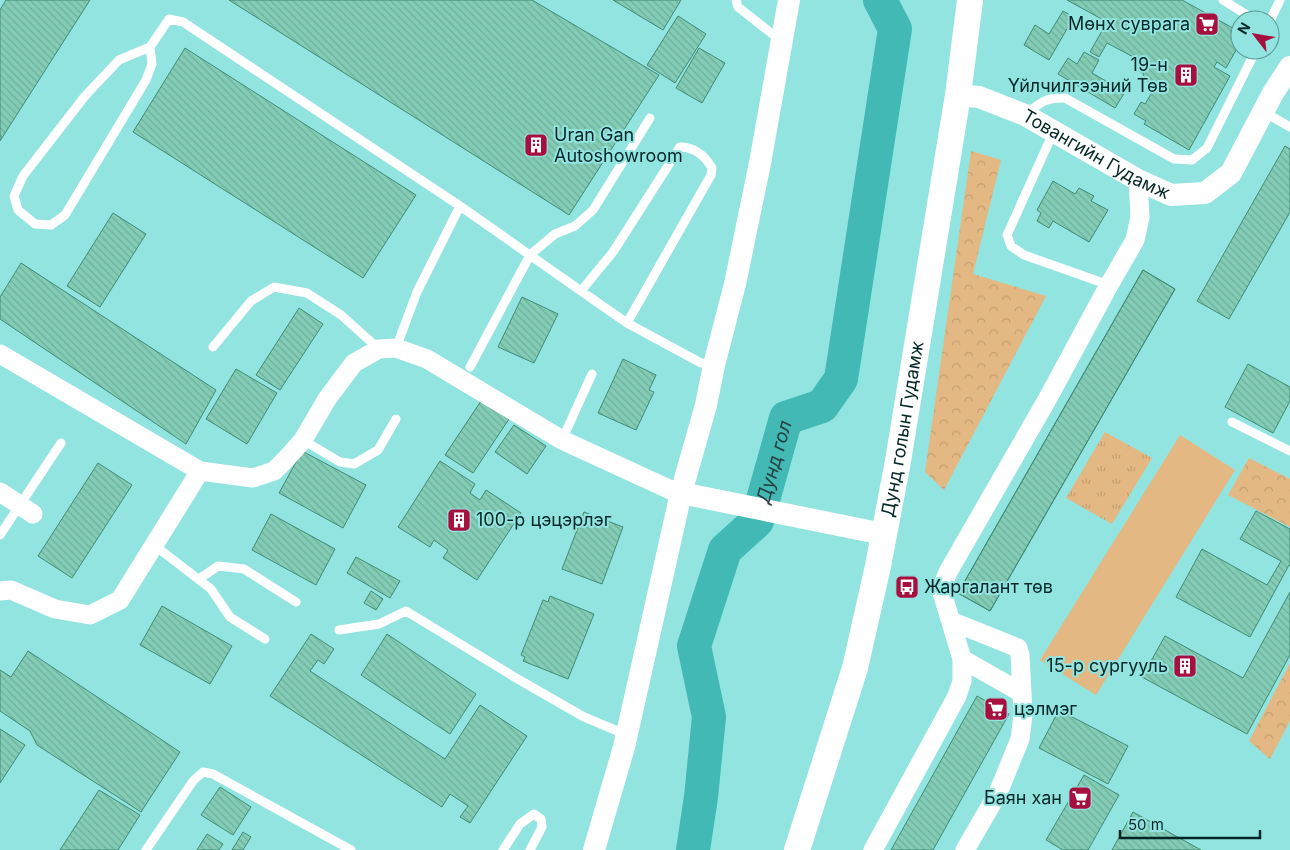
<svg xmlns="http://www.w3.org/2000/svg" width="1290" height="850" viewBox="0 0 1290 850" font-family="Inter,sans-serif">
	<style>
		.forest { fill: url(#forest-crowns) }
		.park { fill: url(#park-tufts) }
		.pitch { fill: #e4b882 }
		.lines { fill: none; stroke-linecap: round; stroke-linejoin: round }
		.river { stroke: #42b9b5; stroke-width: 34 }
		.building { fill: url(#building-back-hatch); stroke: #418a75 }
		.service { stroke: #fff; stroke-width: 9 }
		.minor { stroke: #fff; stroke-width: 19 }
		.tertiary { stroke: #fff; stroke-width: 22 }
		.secondary { stroke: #fff; stroke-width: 26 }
		.labels { text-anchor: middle; stroke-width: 4; stroke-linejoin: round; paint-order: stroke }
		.poi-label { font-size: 18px; fill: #032726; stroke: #92e4e0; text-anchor: end }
		.street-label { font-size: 18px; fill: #032726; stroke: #92e4e0 }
		.water-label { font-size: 19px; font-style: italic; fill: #274140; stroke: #92e4e0 }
	</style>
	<defs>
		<pattern id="forest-crowns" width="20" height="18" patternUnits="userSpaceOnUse" patternTransform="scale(1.25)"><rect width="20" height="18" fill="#e4b882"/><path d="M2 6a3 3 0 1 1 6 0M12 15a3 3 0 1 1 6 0" fill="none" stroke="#c29e70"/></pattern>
		<pattern id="park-tufts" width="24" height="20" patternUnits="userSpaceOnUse" patternTransform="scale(1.25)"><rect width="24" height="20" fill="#e4b882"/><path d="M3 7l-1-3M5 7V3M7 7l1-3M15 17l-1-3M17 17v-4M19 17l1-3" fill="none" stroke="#c29e70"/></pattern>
		<pattern id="building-back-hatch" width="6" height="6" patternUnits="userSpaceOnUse" patternTransform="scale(1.25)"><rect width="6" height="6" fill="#83ccb5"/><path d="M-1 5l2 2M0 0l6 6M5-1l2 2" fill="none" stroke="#70af9c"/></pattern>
	</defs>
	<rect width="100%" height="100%" fill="#92e4e0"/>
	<!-- forest -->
	<path class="forest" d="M971,151L1001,160L973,274L1046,296L944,490L925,472Z
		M1249,458L1290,479V527L1228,495Z
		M1290,663V721L1270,759L1249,741Z"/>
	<!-- park -->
	<path class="park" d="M1105,432L1152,458L1112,524L1066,498Z"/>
	<!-- pitch -->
	<path class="pitch" d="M1180,435L1235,470L1096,695L1040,660Z"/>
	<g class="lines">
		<!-- river -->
		<path class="river" id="s1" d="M693,850L701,797L709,717L694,646L725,550L757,521L786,418L822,406L841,379L895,29L880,0"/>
	</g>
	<!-- building -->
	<path class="building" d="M6,0H90L0,141V10Z
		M229,0H532L659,75L569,215Z
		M613,0H681L663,30Z
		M1067,0H1182L1240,32V43L1226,68L1217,62L1214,67L1230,76L1189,150L1144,124L1146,121L1134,114L1141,102L1145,104L1156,86L1142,78L1144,74L1134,68L1139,60L1107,43L1099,57L1090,52L1107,22Z
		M1063,11L1070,15L1067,20L1071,22L1049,60L1024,45L1035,25L1049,34Z
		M678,16L706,34L675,83L647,65Z
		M185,48L416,195L363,278L133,132Z
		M699,48L725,63L702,103L676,88Z
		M1084,52L1099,60L1092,73L1125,92L1115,108L1058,74L1068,58L1077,64Z
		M1285,146L1290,149V212L1229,319L1197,301Z
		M1053,181L1075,194L1079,188L1094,196L1091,201L1108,210L1089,242L1053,221L1049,228L1037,221L1041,213L1037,210Z
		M113,213L146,234L100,307L67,286Z
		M21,263L216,390L186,444L0,319V297Z
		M1143,270L1175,289L990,611L958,593Z
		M1143,270L1175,289L990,611L958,593Z
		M522,297L558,314L534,363L498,347Z
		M299,308L323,324L280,390L256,375Z
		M623,359L656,375L649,390L654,392L636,430L598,413Z
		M1248,364L1290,387V401L1273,433L1225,407Z
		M236,369L277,393L247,444L206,419Z
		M481,401L509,419L473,473L445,455Z
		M514,425L546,446L527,474L495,452Z
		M302,451L366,485L343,528L279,493Z
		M440,461L475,484L470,493L480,500L486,490L521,513L477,580L443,558L448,550L434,540L430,547L398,527Z
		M98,463L132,485L72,578L38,556Z
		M1256,511L1290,529V566L1289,565L1250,637L1176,597L1202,549L1267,585L1281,561L1240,539Z
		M584,512L623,527L602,584L562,569Z
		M271,514L335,549L316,585L252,550Z
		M356,557L400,581L390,598L347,573Z
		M371,591L383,599L376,610L364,603Z
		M1290,592V655L1247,734L1142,677L1165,636L1243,678Z
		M550,596L594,614L568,679L523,661L525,657L521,655L543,600L548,602Z
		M162,606L232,646L210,684L140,645Z
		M311,634L334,649L324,664L318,660L310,671L445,759L480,705L527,736L470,823L460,817L468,806L450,794L442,807L270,696Z
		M387,634L476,694L450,734L361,675Z
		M28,651L180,752L141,812L37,745L30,731L0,711V670L11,677Z
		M977,696L1009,714L933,850H891Z
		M1059,710L1128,746L1108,784L1039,748Z
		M0,729L25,745L0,783Z
		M1084,775L1119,795L1088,850H1063L1046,840Z
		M220,787L251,807L233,835L201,815Z
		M99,790L140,815L118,850H60Z
		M1133,812L1201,850H1112Z
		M243,832L251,837L243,850H232Z
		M207,834L223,844L219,850H197Z"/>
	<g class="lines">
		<!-- service -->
		<path class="service" d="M736,0L738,7L780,40
			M1223,0L1255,20
			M1270,21L1280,0
			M150,47L152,64L146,80L65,215L51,225L35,224L18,210L14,196L23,176L85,96L119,60L150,47L169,19L183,22L460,206L581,291L613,252L680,147C695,147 705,156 712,168L711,175L627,323
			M1264,112L1290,127
			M1025,115C1040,103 1045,97 1065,98L1174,159L1192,160L1207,148L1256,50
			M1053,133L1007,235L1011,246L1024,255L1109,285
			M581,291L627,323L701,363L714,365
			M213,347L251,301L274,287L307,293L341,315L379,349
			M396,348L417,292L460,206
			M470,367L530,255L555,234L575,226L593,210L650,118
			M1232,422L1290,451
			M303,440L340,462L354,464L378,450L396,419
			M562,440L592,374
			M0,535L61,443
			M154,545L211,589L230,617L265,639
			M199,579L218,566L244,569L296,602
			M339,630L379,624L406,611L516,678L584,717L627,735
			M146,850L193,781L203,772L213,774L351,850
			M503,850L520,824L534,814L541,819L542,827L530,850"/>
		<!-- minor -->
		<path class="minor" d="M0,354L200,471L253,478L274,471L286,459L303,440L327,399L354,363L379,349L396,348L427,359L562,440L673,491L681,493
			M0,492L33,514
			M0,591L11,590L55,609L90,615L120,600L200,471
			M951,621L1018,648L1020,655L1022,693
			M962,659L1022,693L1023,715L1020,739L998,793L965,850
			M873,850L957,696L962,681V659L941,589L948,572L1048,398L1109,285L1135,240L1140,217L1138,180"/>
		<!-- tertiary -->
		<g class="tertiary">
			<path id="s2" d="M958,95L979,97L1025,115L1138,180L1171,195L1205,193L1231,173L1273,93L1290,67"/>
			<path d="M681,493L883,534"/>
			<path d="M594,850L624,747L681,493L706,405L714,365L735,284L760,163L789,0"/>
		</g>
		<!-- secondary -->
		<path class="secondary" id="s3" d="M797,850L855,668L878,566L898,461L958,95L970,0"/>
	</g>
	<!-- icons -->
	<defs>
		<g id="supermarket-square" transform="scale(1.25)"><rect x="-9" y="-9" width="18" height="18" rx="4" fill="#a70f3f" stroke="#92e4e0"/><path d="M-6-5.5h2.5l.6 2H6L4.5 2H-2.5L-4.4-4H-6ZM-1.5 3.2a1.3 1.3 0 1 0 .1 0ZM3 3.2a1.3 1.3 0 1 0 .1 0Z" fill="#fff"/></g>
		<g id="building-square" transform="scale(1.25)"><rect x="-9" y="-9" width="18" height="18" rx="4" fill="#a70f3f" stroke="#92e4e0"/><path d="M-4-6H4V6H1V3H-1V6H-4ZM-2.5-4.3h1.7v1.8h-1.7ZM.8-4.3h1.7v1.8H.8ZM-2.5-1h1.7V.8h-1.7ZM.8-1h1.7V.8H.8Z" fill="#fff"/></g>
		<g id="bus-square" transform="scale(1.25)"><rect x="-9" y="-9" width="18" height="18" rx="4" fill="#a70f3f" stroke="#92e4e0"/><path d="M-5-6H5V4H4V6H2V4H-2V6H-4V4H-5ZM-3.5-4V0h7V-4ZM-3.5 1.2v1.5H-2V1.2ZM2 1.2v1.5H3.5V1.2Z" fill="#fff"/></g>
	</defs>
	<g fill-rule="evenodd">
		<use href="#supermarket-square" x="1207" y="24"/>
		<use href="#building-square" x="1186" y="75"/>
		<use href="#building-square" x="536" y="145"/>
		<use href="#building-square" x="459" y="520"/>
		<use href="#bus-square" x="907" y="587"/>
		<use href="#building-square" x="1185" y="666"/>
		<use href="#supermarket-square" x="996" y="709"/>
		<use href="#supermarket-square" x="1080" y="798"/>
	</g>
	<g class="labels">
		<!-- poi labels -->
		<g class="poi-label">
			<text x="1190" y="30">Мөнх суврага</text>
			<text x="1168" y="71">19-н<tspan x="1168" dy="21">Үйлчилгээний Төв</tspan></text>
			<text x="554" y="141" text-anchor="start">Uran Gan<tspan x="554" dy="21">Autoshowroom</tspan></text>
			<text x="476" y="526" text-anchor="start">100-р цэцэрлэг</text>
			<text x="924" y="593" text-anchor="start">Жаргалант төв</text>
			<text x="1168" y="672">15-р сургууль</text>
			<text x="1014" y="715" text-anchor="start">цэлмэг</text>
			<text x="1062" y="804">Баян хан</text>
		</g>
		<!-- street labels -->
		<g class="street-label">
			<text dy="6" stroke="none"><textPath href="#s2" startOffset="152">Товангийн Гудамж</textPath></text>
			<text dy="6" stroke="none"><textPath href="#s3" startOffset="435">Дунд голын Гудамж</textPath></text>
		</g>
		<!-- water labels -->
		<g class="water-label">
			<text dy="7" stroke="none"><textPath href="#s1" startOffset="412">Дунд гол</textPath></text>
		</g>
	</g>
	<!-- north arrow -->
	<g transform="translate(1255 35) rotate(301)"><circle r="24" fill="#92e4e0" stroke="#599896"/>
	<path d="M0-4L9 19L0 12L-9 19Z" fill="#a70f3f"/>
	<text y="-8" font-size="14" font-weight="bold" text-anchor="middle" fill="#032726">N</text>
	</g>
	<!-- scale -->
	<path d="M1120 830v8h140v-8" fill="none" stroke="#032726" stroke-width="2.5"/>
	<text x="1128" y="830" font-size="15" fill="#032726" stroke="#92e4e0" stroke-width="4" paint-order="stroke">50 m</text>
</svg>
